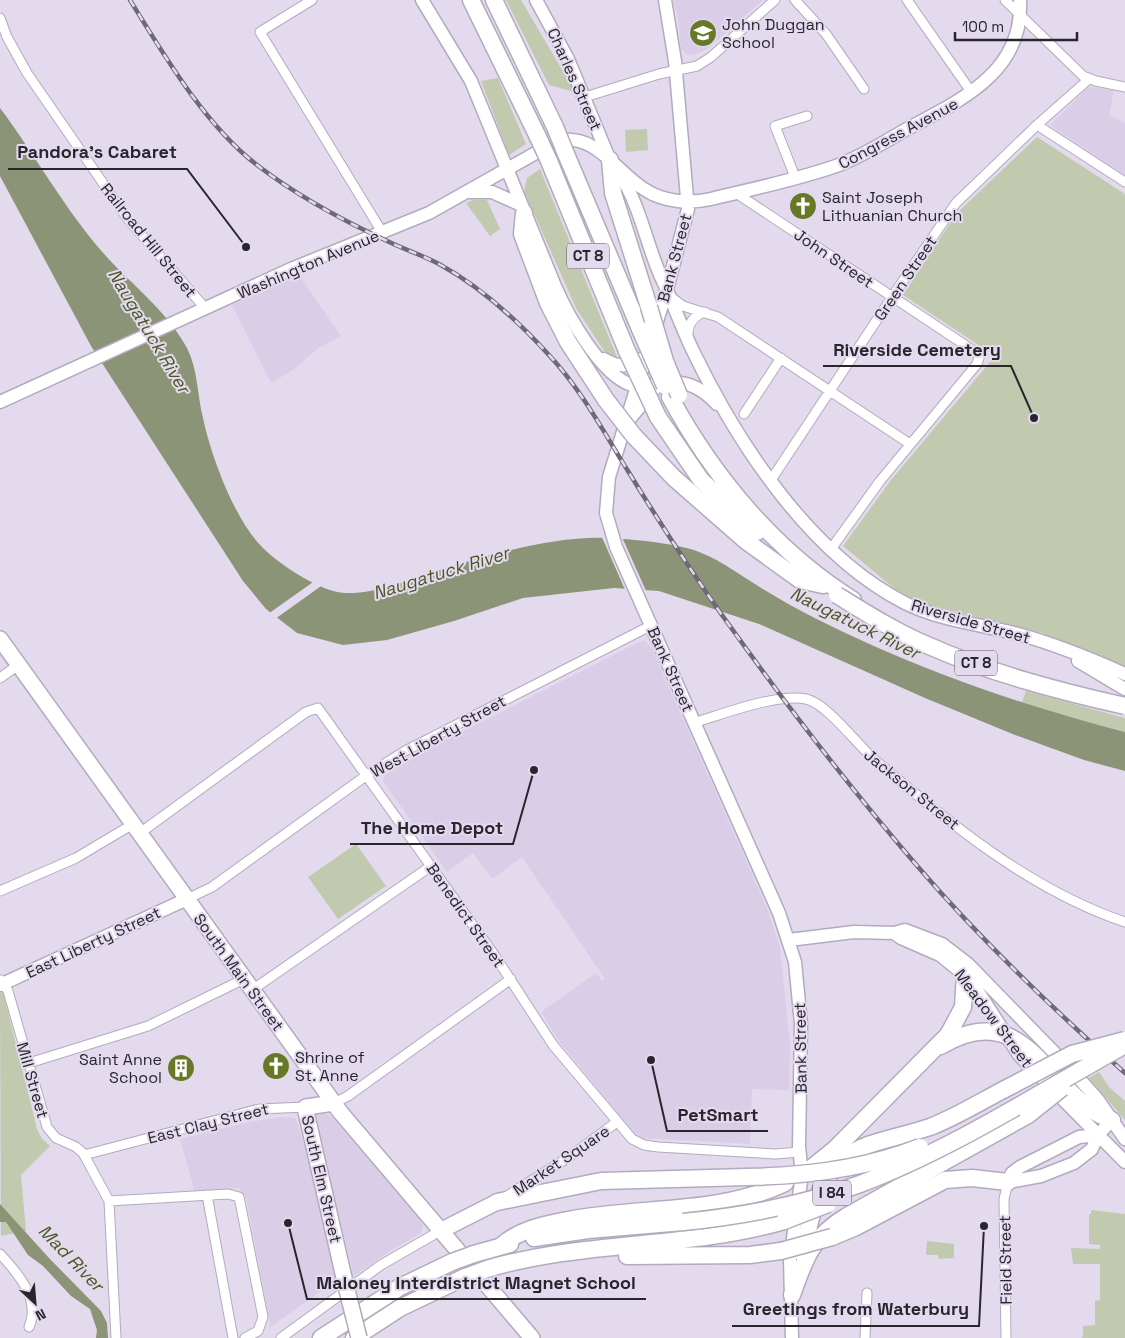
<svg xmlns="http://www.w3.org/2000/svg" width="1125" height="1338" viewBox="0 0 1125 1338" font-family="'Space Grotesk',sans-serif">
	<style>
		.built { fill: #d9cde8 }
		.green { fill: #c1c9af }
		.water { fill: #8c9477 }
		.pier { fill: #e3daee }
		.lines { fill: none; stroke-linecap: round; stroke-linejoin: round }
		.street-casing { stroke: #b3aabd; stroke-width: 11 }
		.secondary-casing { stroke: #b3aabd; stroke-width: 15 }
		.primary-casing { stroke: #b3aabd; stroke-width: 18 }
		.highway-casing { stroke: #b3aabd; stroke-width: 19 }
		.street { stroke: #fff; stroke-width: 9 }
		.secondary { stroke: #fff; stroke-width: 12 }
		.primary { stroke: #fff; stroke-width: 15 }
		.highway { stroke: #fff; stroke-width: 16 }
		.rail-casing { stroke: #6f6976; stroke-width: 4.5 }
		.rail { stroke: #e3daee; stroke-width: 2.5; stroke-dasharray: 8; stroke-linecap: butt }
		.primary-bridge-casing { stroke: #b3aabd; stroke-width: 18; stroke-linecap: butt }
		.highway-bridge-casing { stroke: #b3aabd; stroke-width: 19; stroke-linecap: butt }
		.primary-bridge { stroke: #fff; stroke-width: 15 }
		.highway-bridge { stroke: #fff; stroke-width: 16 }
		.labels { text-anchor: middle; stroke-width: 4; stroke-linejoin: round; paint-order: stroke }
		.shield { fill: #e3daee; stroke: #615b67; stroke-width: 1 }
		.shield-label { font-size: 15px; font-weight: bold; fill: #29252d }
		.poi-label { font-size: 16px; fill: #29252d; stroke: #e3daee; text-anchor: start }
		.street-label { font-size: 16px; fill: #29252d; stroke: #e3daee }
		.water-label { font-size: 18px; font-style: italic; fill: #4b5625; stroke: #e3daee }
		.leader { fill: none; stroke: #29252d; stroke-width: 2 }
		.callout-dot { fill: #29252d; stroke: #e3daee; stroke-width: 2 }
		.callout-label { font-size: 18px; text-anchor: middle; font-weight: bold; fill: #29252d; stroke: #e3daee; stroke-width: 4; stroke-linejoin: round; paint-order: stroke }
	</style>
	<rect width="100%" height="100%" fill="#e3daee"/>
	<!-- built -->
	<path class="built" d="M673,0H763L707,49L694,55L686,54L681,49L678,17Z
		M1089,87L1114,90L1109,115L1125,123V175L1050,125Z
		M299,275L341,336L318,348L293,370L271,383L232,305Z
		M645,641L651,647L721,804L769,913L780,948L790,1046L789,1090L752,1089L750,1144L643,1138L635,1134L559,1041L541,1012L596,973L602,981L605,979L522,857L492,879L473,853L447,872L383,781L385,775L430,748L639,642Z
		M313,1112L330,1115L420,1219L423,1226L421,1233L391,1250L354,1276Z
		M282,1117L296,1118L318,1193L332,1249L329,1250L336,1280L268,1329L270,1323L246,1198L239,1188L195,1192L180,1139L249,1122Z"/>
	<!-- green -->
	<path class="green" d="M506,0H521L575,92L549,85Z
		M498,78L526,144L509,155L481,81Z
		M647,129L648,150L626,152L625,130Z
		M1037,137L1125,194V674L1065,648L1043,633L923,604L895,589L843,546L891,480L995,356L903,295L956,214Z
		M540,169L617,357L604,351L576,308L524,191L527,178Z
		M473,200H487L500,229L490,236L466,203Z
		M1026,691L1125,718V732L1065,716L1022,702Z
		M356,844L386,886L338,919L308,877Z
		M3,992L37,1129L42,1139L50,1146L21,1175L26,1231L1,1236L0,993Z
		M1099,1072L1109,1087L1125,1101V1120L1089,1078Z
		M1091,1210L1125,1214V1338H1081L1083,1337V1326L1095,1325V1301L1100,1300V1264H1073L1071,1248L1100,1249V1245L1089,1244V1214H1091Z
		M927,1241L954,1244V1258L939,1259L938,1255H926Z"/>
	<!-- water -->
	<path class="water" d="M0,108C36,156 65,210 105,255C133,286 167,311 187,348C198,370 197,394 203,418C211,456 235,521 263,548C280,565 321,592 345,593C377,594 412,579 443,569C490,554 557,536 606,538C631,539 677,543 699,552C725,562 745,579 768,592C799,611 832,627 865,642C948,680 1037,709 1125,732V771L1084,760L1015,735L925,698L759,624L659,591L614,588L523,598L454,621L387,640L343,645L297,633L266,609L243,581L91,346L0,176Z
		M0,1204L49,1258L101,1311L107,1323L108,1338H96L97,1330L90,1309L71,1296L43,1266L28,1255L6,1222H0Z"/>
	<!-- pier -->
	<path class="pier" d="M601,535L622,537L647,593L626,592Z
		M316,580L324,584L275,619L268,614Z"/>
	<g class="lines">
		<!-- street casing -->
		<g class="street-casing">
			<path id="street" d="M312,0L260,32L382,232
				M795,0L826,34L864,89
				M907,0L972,93
				M1005,0L1083,76L1096,81L1125,87
				M0,18L7,37L27,73L127,218L205,308
				M585,97L659,74L697,66L711,57L775,0
				M1037,125L1125,182
				M795,177L775,126L807,116
				M736,193L977,353L979,358L977,364L880,481L831,549
				M671,297L683,306L718,317L910,444
				M688,338C687,324 693,316 705,312
				M744,414L781,358
				M771,480L892,297L956,203L1037,125L1089,79
				M0,678L18,665
				M696,722C723,714 778,693 806,699C828,704 857,745 876,761C951,824 1030,890 1125,922
				M140,833L306,712L318,708L495,956L553,1045L632,1139L644,1145L658,1147L775,1154L799,1152
				M0,891L76,858L133,824
				M187,899L212,887L367,775L405,751L652,625
				M1,980L8,991L47,1127L56,1138L76,1147L83,1153L109,1201L116,1338
				M252,990L431,866
				M29,1063L148,1026L244,979
				M334,1103L348,1096L511,979
				M84,1155L259,1109L306,1107
				M207,1195L233,1338
				M507,1196L569,1157L617,1122
				M109,1201L228,1194L239,1197L263,1317L258,1331L245,1338
				M0,1254C18,1273 41,1300 29,1327
				M281,1338L381,1265L440,1231
				M865,1338L867,1293
				M1006,1338L1004,1199L1008,1182"/>
		</g>
		<!-- secondary casing -->
		<g class="secondary-casing">
			<path id="secondary" d="M422,0L471,81L555,286C567,314 601,376 632,385C640,387 647,386 655,384C682,379 698,384 717,404
				M536,0L568,59L609,158
				M665,0L675,61L688,209L667,289L609,477L606,513L616,547L779,913L795,962L801,1024L799,1147L802,1175L790,1259L792,1338
				M620,175C640,205 646,243 661,277C673,302 682,329 694,353C739,446 811,555 905,603C939,620 978,624 1014,633C1053,643 1089,658 1125,674
				M470,192H492L519,204
				M604,359C617,367 628,368 641,359
				M0,402L291,269L429,213L557,141C596,132 615,171 644,189C663,202 689,204 711,199C752,189 796,180 836,166C861,157 884,142 907,129C961,100 1024,72 1020,0
				M628,421L654,390
				M1078,661L1125,689
				M894,933L901,938L940,955L961,972L977,990L1019,1055L1125,1162
				M789,940L854,932L894,933L905,930L942,944L968,964L1076,1075L1098,1100L1125,1139
				M0,985L187,899
				M1098,1135L1079,1137L1020,1167L1012,1173L1008,1182L1041,1176L1074,1163L1092,1149L1098,1135L1112,1120"/>
		</g>
		<!-- primary casing -->
		<g class="primary-casing">
			<path id="primary" d="M0,639L341,1113L532,1338
				M334,1103L306,1107V1112L345,1282
				M440,1231L497,1202"/>
		</g>
		<!-- highway casing -->
		<g class="highway-casing">
			<path id="highway" d="M471,0L538,137
				M494,0L555,127
				M566,154L640,329
				M610,160L613,193L649,307
				M549,161L627,351
				M524,213L522,234L548,303L568,342L606,400
				M670,397C714,478 775,551 853,600
				M658,417L701,480L757,532
				M634,436L674,478L746,541L800,580L823,585
				M941,1046C1028,993 1048,1099 1112,1120
				M809,1170L835,1149L948,1035L963,1007L965,975
				M497,1202L601,1181L747,1177
				M832,1237L856,1227L945,1180L972,1178L1008,1182
				M534,1238L588,1230L683,1222
				M501,1246C520,1229 543,1225 568,1220C640,1206 718,1215 785,1183
				M474,1254L510,1244
				M803,1254C812,1210 820,1163 868,1145C888,1138 909,1134 930,1127C956,1117 980,1102 1005,1089
				M627,1256L750,1255L781,1251
				M487,1269C584,1240 687,1249 784,1221
				M792,1295C805,1258 812,1237 847,1216L1028,1115
				M321,1338L400,1287L452,1262
				M354,1338L400,1308L465,1277"/>
		</g>
		<!-- street -->
		<use href="#street" class="street"/>
		<!-- secondary -->
		<use href="#secondary" class="secondary"/>
		<!-- primary -->
		<use href="#primary" class="primary"/>
		<!-- highway -->
		<use href="#highway" class="highway"/>
		<!-- rail casing -->
		<g class="rail-casing">
			<path id="rail" d="M130,0C164,55 205,125 257,165C296,195 340,219 385,240C403,249 422,255 439,264C481,287 517,320 548,354C581,389 603,431 628,471C658,520 689,568 722,615C784,702 849,787 919,868C982,941 1053,1009 1125,1073"/>
		</g>
		<!-- rail -->
		<use href="#rail" class="rail"/>
		<!-- primary-bridge casing -->
		<g class="primary-bridge-casing">
			<path id="primary-bridge" d="M345,1282L359,1338"/>
		</g>
		<!-- highway-bridge casing -->
		<g class="highway-bridge-casing">
			<path id="highway-bridge" d="M555,127L566,154
				M538,137L549,161
				M649,307L665,361L679,395
				M640,329L665,386
				M627,351L658,417
				M606,400L634,436
				M837,595C866,613 896,632 927,645C990,673 1058,691 1125,706
				M1005,1089L1072,1054L1125,1040
				M1028,1115L1062,1088
				M747,1177C806,1176 865,1169 920,1147
				M784,1221L828,1204
				M683,1222C743,1216 803,1205 860,1184C951,1150 1040,1092 1125,1045
				M781,1251L832,1237
				M452,1262L474,1254
				M465,1277L487,1269"/>
		</g>
		<!-- primary-bridge -->
		<use href="#primary-bridge" class="primary-bridge"/>
		<!-- highway-bridge -->
		<use href="#highway-bridge" class="highway-bridge"/>
	</g>
	<!-- icons -->
	<defs>
		<g id="school-disc" transform="scale(1.4375)"><circle r="9.5" fill="#677927" stroke="#e3daee"/><path d="M0-5L7-2L0 1L-7-2ZM-4 1L0 2.5L4 1V4Q0 6-4 4Z" fill="#fff"/></g>
		<g id="church-disc" transform="scale(1.4375)"><circle r="9.5" fill="#677927" stroke="#e3daee"/><path d="M-1.2-6h2.4v3.5h3.3v2.4h-3.3V6h-2.4V-.1h-3.3v-2.4h3.3Z" fill="#fff"/></g>
		<g id="building-disc" transform="scale(1.4375)"><circle r="9.5" fill="#677927" stroke="#e3daee"/><path d="M-4-6H4V6H1V3H-1V6H-4ZM-2.5-4.3h1.7v1.8h-1.7ZM.8-4.3h1.7v1.8H.8ZM-2.5-1h1.7V.8h-1.7ZM.8-1h1.7V.8H.8Z" fill="#fff"/></g>
	</defs>
	<g fill-rule="evenodd">
		<use href="#school-disc" x="703" y="33"/>
		<use href="#church-disc" x="803" y="206"/>
		<use href="#church-disc" x="276" y="1066"/>
		<use href="#building-disc" x="181" y="1068"/>
	</g>
	<g class="labels">
		<!-- shield labels -->
		<g class="shield">
			<rect x="567" y="243.5" width="42" height="25" rx="4"/>
			<rect x="955" y="650.5" width="42" height="25" rx="4"/>
			<rect x="813" y="1180.5" width="38" height="25" rx="4"/>
		</g>
		<g class="shield-label">
			<text x="588" y="261">CT 8</text>
			<text x="976" y="668">CT 8</text>
			<text x="832" y="1198">I 84</text>
		</g>
		<!-- poi labels -->
		<g class="poi-label">
			<text x="722" y="30">John Duggan<tspan x="722" dy="18">School</tspan></text>
			<text x="822" y="203">Saint Joseph<tspan x="822" dy="18">Lithuanian Church</tspan></text>
			<text x="295" y="1063">Shrine of<tspan x="295" dy="18">St. Anne</tspan></text>
			<text x="162" y="1065" text-anchor="end">Saint Anne<tspan x="162" dy="18">School</tspan></text>
		</g>
		<!-- street labels -->
		<g class="street-label">
			<text transform="translate(575 79) rotate(66)" y="6">Charles Street</text>
			<text transform="translate(898 133) rotate(-28)" y="6">Congress Avenue</text>
			<text transform="translate(149 240) rotate(51)" y="6">Railroad Hill Street</text>
			<text transform="translate(674 258) rotate(-75)" y="6">Bank Street</text>
			<text transform="translate(834 258) rotate(34)" y="6">John Street</text>
			<text transform="translate(308 264) rotate(-23)" y="6">Washington Avenue</text>
			<text transform="translate(905 278) rotate(-56)" y="6">Green Street</text>
			<text transform="translate(971 621) rotate(16)" y="6">Riverside Street</text>
			<text transform="translate(671 669) rotate(66)" y="6">Bank Street</text>
			<text transform="translate(438 736) rotate(-29)" y="6">West Liberty Street</text>
			<text transform="translate(912 789) rotate(39)" y="6">Jackson Street</text>
			<text transform="translate(466 915) rotate(55)" y="6">Benedict Street</text>
			<text transform="translate(93 942) rotate(-25)" y="6">East Liberty Street</text>
			<text transform="translate(239 972) rotate(54)" y="6">South Main Street</text>
			<text transform="translate(994 1018) rotate(53)" y="6">Meadow Street</text>
			<text transform="translate(800 1048) rotate(-91)" y="6">Bank Street</text>
			<text transform="translate(33 1080) rotate(74)" y="6">Mill Street</text>
			<text transform="translate(208 1123) rotate(-14)" y="6">East Clay Street</text>
			<text transform="translate(561 1160) rotate(-34)" y="6">Market Square</text>
			<text transform="translate(322 1179) rotate(77)" y="6">South Elm Street</text>
			<text transform="translate(1005 1260) rotate(-91)" y="6">Field Street</text>
		</g>
		<!-- water labels -->
		<g class="water-label">
			<text transform="translate(149 331) rotate(59)" y="6">Naugatuck River</text>
			<text transform="translate(441 573) rotate(-17)" y="6">Naugatuck River</text>
			<text transform="translate(855 623) rotate(26)" y="6">Naugatuck River</text>
			<text transform="translate(71 1258) rotate(46)" y="6">Mad River</text>
		</g>
	</g>
	<!-- callouts -->
	<path class="leader" d="M246 247L187 169H8M1034 418L1011 366H823M534 770L513 844H350M651 1060L667 1131H768M288 1223L307 1299H646M984 1226L979 1326H732"/>
	<g class="callout-dot">
		<circle cx="246" cy="247" r="5"/>
		<circle cx="1034" cy="418" r="5"/>
		<circle cx="534" cy="770" r="5"/>
		<circle cx="651" cy="1060" r="5"/>
		<circle cx="288" cy="1223" r="5"/>
		<circle cx="984" cy="1226" r="5"/>
	</g>
	<g class="callout-label">
		<text x="97" y="158">Pandora's Cabaret</text>
		<text x="917" y="356">Riverside Cemetery</text>
		<text x="432" y="834">The Home Depot</text>
		<text x="718" y="1121">PetSmart</text>
		<text x="476" y="1289">Maloney Interdistrict Magnet School</text>
		<text x="856" y="1315">Greetings from Waterbury</text>
	</g>
	<!-- north arrow -->
	<g transform="translate(35 1303) rotate(154)" stroke="#e3daee" stroke-width="4" paint-order="stroke">
	<path d="M0-4L9 19L0 12L-9 19Z" fill="#29252d"/>
	<text y="-8" font-size="14" font-weight="bold" text-anchor="middle" fill="#29252d">N</text>
	</g>
	<!-- scale -->
	<path d="M955 32v8h122v-8" fill="none" stroke="#29252d" stroke-width="2.5"/>
	<text x="962" y="32" font-size="15" fill="#29252d" stroke="#e3daee" stroke-width="4" paint-order="stroke">100 m</text>
</svg>
